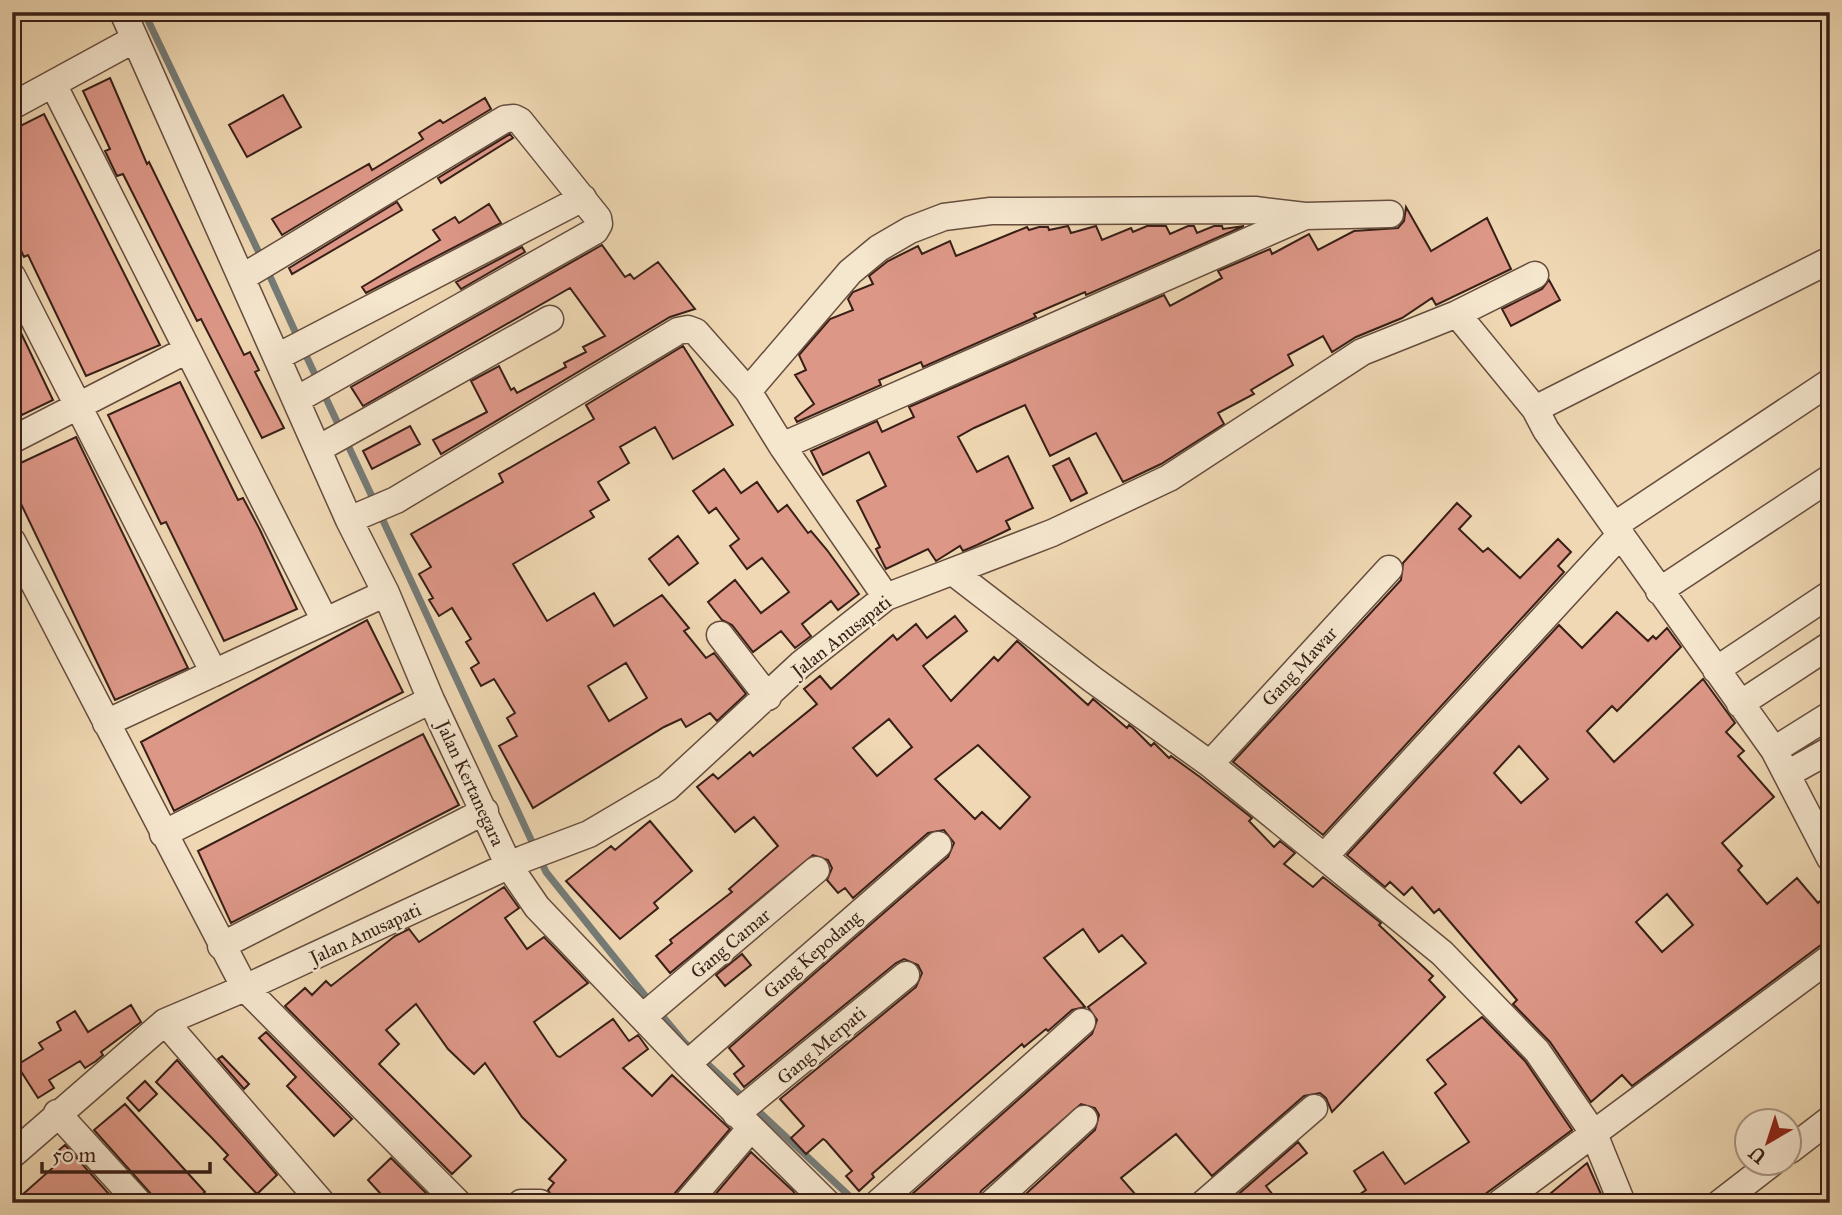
<svg xmlns="http://www.w3.org/2000/svg" width="1842" height="1215" viewBox="0 0 1842 1215" font-family="'IM FELL Great Primer',serif">
	<style>
		.lines { fill: none; stroke-linecap: round; stroke-linejoin: round }
		.stream { stroke: #757b77; stroke-width: 7 }
		.building { fill: #dd9787; stroke: #381f17; stroke-width: 2; fill-rule: evenodd }
		.minor-casing { stroke: #664d3e; stroke-width: 29 }
		.minor { stroke: #f5e6ce; stroke-width: 26 }
		.labels { text-anchor: middle; stroke-width: 5; stroke-linejoin: round; paint-order: stroke }
		.street-label { font-size: 19px; fill: #381f17; stroke: #f5e6ce }
	</style>
	<rect width="100%" height="100%" fill="#efd8b3"/>
	<filter id="stains"><feTurbulence type="fractalNoise" baseFrequency=".00286" numOctaves="4"/><feColorMatrix values="0 0 0 0 .2 0 0 0 0 .09 0 0 0 0 .02 0 0 0 .5 -.17"/></filter>
	<radialGradient id="worn" r=".72"><stop offset=".6" stop-color="#630" stop-opacity="0"/><stop offset="1" stop-color="#630" stop-opacity=".3"/></radialGradient>
	<g class="lines">
		<!-- stream -->
		<path class="stream" d="M144,12L262,259
			M267,270L298,338
			M303,349L375,503
			M380,514L546,872L651,1003
			M659,1012L684,1042L857,1203"/>
	</g>
	<!-- building -->
	<path class="building" d="M110,78L147,164L149,162L244,355L250,352L259,370L255,372L284,428L262,438L201,319L197,321L123,174L117,176L105,151L110,149L83,91Z
		M283,95L301,127L247,157L229,125Z
		M485,98L491,109L282,235L272,219L369,164L372,170L423,139L419,133L440,120L443,123Z
		M44,114L160,345L86,376L28,255L24,257L12,231V130Z
		M510,134L513,138L441,183L438,178Z
		M397,202L402,210L292,274L289,268Z
		M489,204L501,223L366,293L362,287L440,240L433,230L455,217L459,223Z
		M1406,207L1431,251L1487,218L1511,269L1436,305L1432,298L1402,318L1356,337L1332,352L1323,336L1288,355L1293,365L1251,390L1254,394L1218,413L1224,424L1161,464L1123,482L1096,433L1050,456L1025,405L974,428L958,437L977,472L1008,456L1033,508L1006,521L1010,529L977,545L963,551L960,546L936,561L928,549L886,569L876,549L880,547L857,501L886,486L869,452L823,475L811,451L877,421L882,432L914,417L909,407L1164,295L1170,306L1222,278L1218,271L1270,249L1272,254L1309,234L1318,250L1354,231L1398,228L1404,221Z
		M1068,226L1071,233L1096,226L1102,240L1131,228L1133,232L1147,226H1166L1170,234L1188,226H1194L1197,233L1214,226H1222L1223,229L1244,226L1086,295L1085,292L1034,314L1036,317L923,367L921,362L879,380L881,385L797,422L795,418L814,404L795,375L806,370L799,355L830,319L853,310L848,299L853,292L873,284L869,276L888,261L918,246L922,254L950,241L956,256L1027,227L1029,230L1039,227H1048L1049,230Z
		M602,245L625,277L630,274L634,279L658,262L695,309L670,317L441,454L433,440L487,412L471,381L499,366L511,390L514,388L517,393L566,367L564,363L586,352L583,347L605,336L570,288L363,406L351,387Z
		M522,247L525,252L461,289L456,282Z
		M1549,280L1560,300L1511,326L1502,309L1542,289Z
		M12,314L53,400L22,415L12,395Z
		M683,346L733,425L673,459L655,427L620,447L629,463L598,482L609,500L590,511L594,517L513,564L547,621L594,593L614,626L662,595L689,628L684,631L706,658L714,653L746,694L717,721L710,713L686,727L681,719L664,727L533,808L499,746L517,736L507,718L515,713L494,679L481,686L471,668L479,663L466,642L471,639L452,608L439,616L429,600L433,598L419,574L431,567L411,534L503,482L499,474L594,419L586,405ZM626,663L647,698L609,721L588,686Z
		M180,382L238,500L243,498L260,530L297,609L224,641L166,522L161,524L108,415Z
		M410,426L420,444L372,469L363,451Z
		M76,437L188,668L115,700L12,485V467Z
		M1069,458L1087,493L1071,501L1053,466Z
		M724,469L741,493L757,482L778,512L787,505L808,533L811,531L827,550L859,594L838,610L831,601L802,624L811,636L795,648L781,631L753,652L732,625L722,620L708,602L735,580L761,613L789,592L762,558L747,569L730,546L739,539L716,508L709,513L693,491Z
		M1457,503L1471,516L1459,529L1483,552L1488,548L1520,578L1558,539L1571,552L1558,566L1564,572L1323,835L1233,762L1401,580L1403,563Z
		M678,536L698,563L669,585L649,559Z
		M1617,612L1648,641L1653,636L1656,639L1667,628L1681,647L1617,711L1612,706L1587,731L1614,762L1703,679L1735,723L1726,732L1744,751L1738,756L1774,797L1722,843L1742,866L1738,870L1767,904L1797,878L1818,903L1830,892V942L1821,945L1632,1086L1622,1075L1591,1102L1550,1042L1513,1004L1517,1000L1439,909L1434,913L1412,887L1404,895L1390,882L1385,887L1347,855L1559,625L1582,648ZM1519,746L1548,779L1521,803L1494,773ZM1667,894L1693,925L1662,952L1636,922Z
		M955,616L967,631L923,666L951,701L994,657L998,661L1017,641L1088,705L1093,699L1127,728L1129,725L1133,728L1151,746L1154,743L1169,758L1171,756L1200,777L1252,818L1249,821L1274,847L1280,841L1295,853L1284,864L1313,887L1323,877L1381,923L1379,925L1433,976L1429,980L1445,997L1332,1112L1326,1098L1320,1093L1304,1096L1212,1176L1176,1134L1121,1178L1143,1203H1016L1095,1130L1099,1115L1095,1108L1081,1104L981,1191L977,1203H902L1092,1034L1097,1020L1088,1007L1146,963L1122,935L1099,952L1083,929L1044,958L1085,1007L1072,1010L1048,1031L1046,1029L1024,1047L1022,1044L872,1174L874,1177L859,1191L846,1176L852,1171L826,1141L823,1139L806,1154L791,1138L804,1126L780,1099L916,987L922,973L918,965L904,959L896,963L744,1087L734,1074L744,1066L729,1048L948,857L954,843L944,830L928,833L853,898L845,888L838,893L827,880L832,868L828,860L813,855L670,973L656,956L672,943L670,940L732,892L729,889L778,846L754,817L735,832L697,787L713,774L718,779L750,752L753,756L817,704L804,689L820,676L831,689L893,635L897,640L916,624L927,638ZM889,719L912,747L877,776L853,748ZM978,745L1030,797L1000,829L982,812L975,819L935,779Z
		M367,620L403,692L174,811L141,742Z
		M423,734L459,805L231,923L198,851Z
		M650,821L692,871L654,903L658,908L620,939L566,881L611,846L615,850Z
		M504,887L519,908L505,918L527,949L544,937L588,983L534,1022L557,1056L560,1057L613,1019L629,1041L638,1035L648,1049L623,1068L652,1096L672,1075L730,1129L675,1193L672,1203H556L548,1190L554,1183L549,1179L566,1160L522,1117L485,1063L474,1074L448,1049L416,1004L386,1030L399,1044L379,1064L471,1156L452,1174L285,1006L305,988L312,995L326,981L331,986L395,936L409,929L419,942Z
		M742,954L751,965L725,986L716,975Z
		M131,1005L141,1022L101,1052L103,1055L96,1061L85,1068L80,1061L49,1080L54,1088L38,1098L17,1065L43,1049L39,1043L61,1030L57,1022L75,1011L88,1032Z
		M1482,1017L1525,1061L1572,1130L1473,1203H1347L1366,1190L1354,1171L1383,1152L1405,1184L1469,1142L1435,1093L1446,1084L1427,1060Z
		M266,1032L352,1119L334,1136L287,1086L296,1077L259,1038Z
		M222,1056L249,1084L244,1089L218,1059Z
		M177,1060L277,1175L257,1194L224,1159L228,1155L211,1137L156,1082Z
		M145,1081L157,1094L139,1111L127,1098Z
		M125,1104L205,1192L192,1203H159L94,1130Z
		M1298,1142L1307,1153L1266,1186L1279,1203H1236L1233,1199Z
		M65,1145L117,1203H13L65,1157L59,1150Z
		M751,1152L793,1191L801,1203H708Z
		M391,1158L436,1203H389L368,1180Z
		M1587,1163L1605,1203H1539Z"/>
	<g class="lines">
		<!-- minor casing -->
		<g class="minor-casing">
			<path id="minor" d="M123,12L349,520L386,593L431,700L509,866L537,907L687,1064L827,1203
				M53,84L325,621
				M12,106L133,40
				M12,276L214,673
				M243,277L505,119L514,118L520,121L598,218L599,224L595,231L296,400
				M1457,314L1535,409L1546,430L1774,750L1830,858
				M277,357L583,198
				M748,391L850,272L879,248L910,230L944,217L991,211L1255,210L1305,216
				M1535,409L1830,260
				M12,440L187,350
				M782,446L1305,216L1390,214
				M318,449L550,319
				M349,520L396,500L678,331L688,329L696,332L748,391L782,446L886,597
				M1615,525L1830,382
				M12,541L245,988L458,1203
				M953,572L1092,679L1210,764L1442,953L1537,1051L1594,1134L1622,1203
				M1659,591L1830,478
				M720,635L768,697
				M1716,670L1830,594
				M1740,704L1830,645
				M106,723L386,593
				M1774,750L1830,715
				M1210,764L1389,569
				M1789,773L1830,750
				M163,834L431,700
				M1324,857L1621,534
				M221,946L485,811
				M644,1016L816,870
				M165,1022L322,1203
				M687,1064L938,845
				M57,1113L139,1203
				M736,1114L906,975
				M1790,1150L1829,1120
				M12,1155L165,1022L245,988L523,859L589,834L667,788L801,664L886,597L1052,533L1169,478L1362,352L1457,314L1535,275
				M521,1203H540
				M687,1203L751,1128
				M878,1203L1082,1022
				M992,1203L1084,1119
				M1204,1203L1314,1108
				M1500,1203L1830,958
				M1720,1203L1773,1162"/>
		</g>
		<!-- minor -->
		<use href="#minor" class="minor"/>
	</g>
	<g class="labels">
		<!-- street labels -->
		<g class="street-label">
			<text transform="translate(841 636) rotate(-38)" y="7">Jalan Anusapati</text>
			<text transform="translate(1299 666) rotate(-47)" y="7">Gang Mawar</text>
			<text transform="translate(471 783) rotate(65)" y="7">Jalan Kertanegara</text>
			<text transform="translate(365 933) rotate(-25)" y="7">Jalan Anusapati</text>
			<text transform="translate(730 943) rotate(-40)" y="7">Gang Camar</text>
			<text transform="translate(812 954) rotate(-41)" y="7">Gang Kepodang</text>
			<text transform="translate(821 1045) rotate(-40)" y="7">Gang Merpati</text>
		</g>
	</g>
	<!-- margin -->
	<rect width="1842" height="1215" fill="none" stroke="#efd8b3" stroke-width="42"/>
	<rect x="14" y="14" width="1814" height="1187" fill="none" stroke="#381f17" stroke-width="3.5"/>
	<rect x="21" y="21" width="1800" height="1173" fill="none" stroke="#381f17" stroke-width="2"/>
	<!-- north arrow -->
	<g transform="translate(1768 1142) rotate(219)"><circle r="33" fill="#f5e6ce" stroke="#a99685" stroke-width="2"/>
	<path d="M0-5L12 26L0 18L-12 26Z" fill="#8f2418"/>
	<text y="-10" font-size="19" font-weight="bold" text-anchor="middle" fill="#381f17">U</text>
	</g>
	<!-- scale -->
	<path d="M42 1162v10h168v-10" fill="none" stroke="#381f17" stroke-width="3.5"/>
	<text x="52" y="1162" font-size="21" fill="#381f17" stroke="#f5e6ce" stroke-width="5" paint-order="stroke">50 m</text>
	<rect width="100%" height="100%" filter="url(#stains)"/>
	<rect width="100%" height="100%" fill="url(#worn)"/>
</svg>
